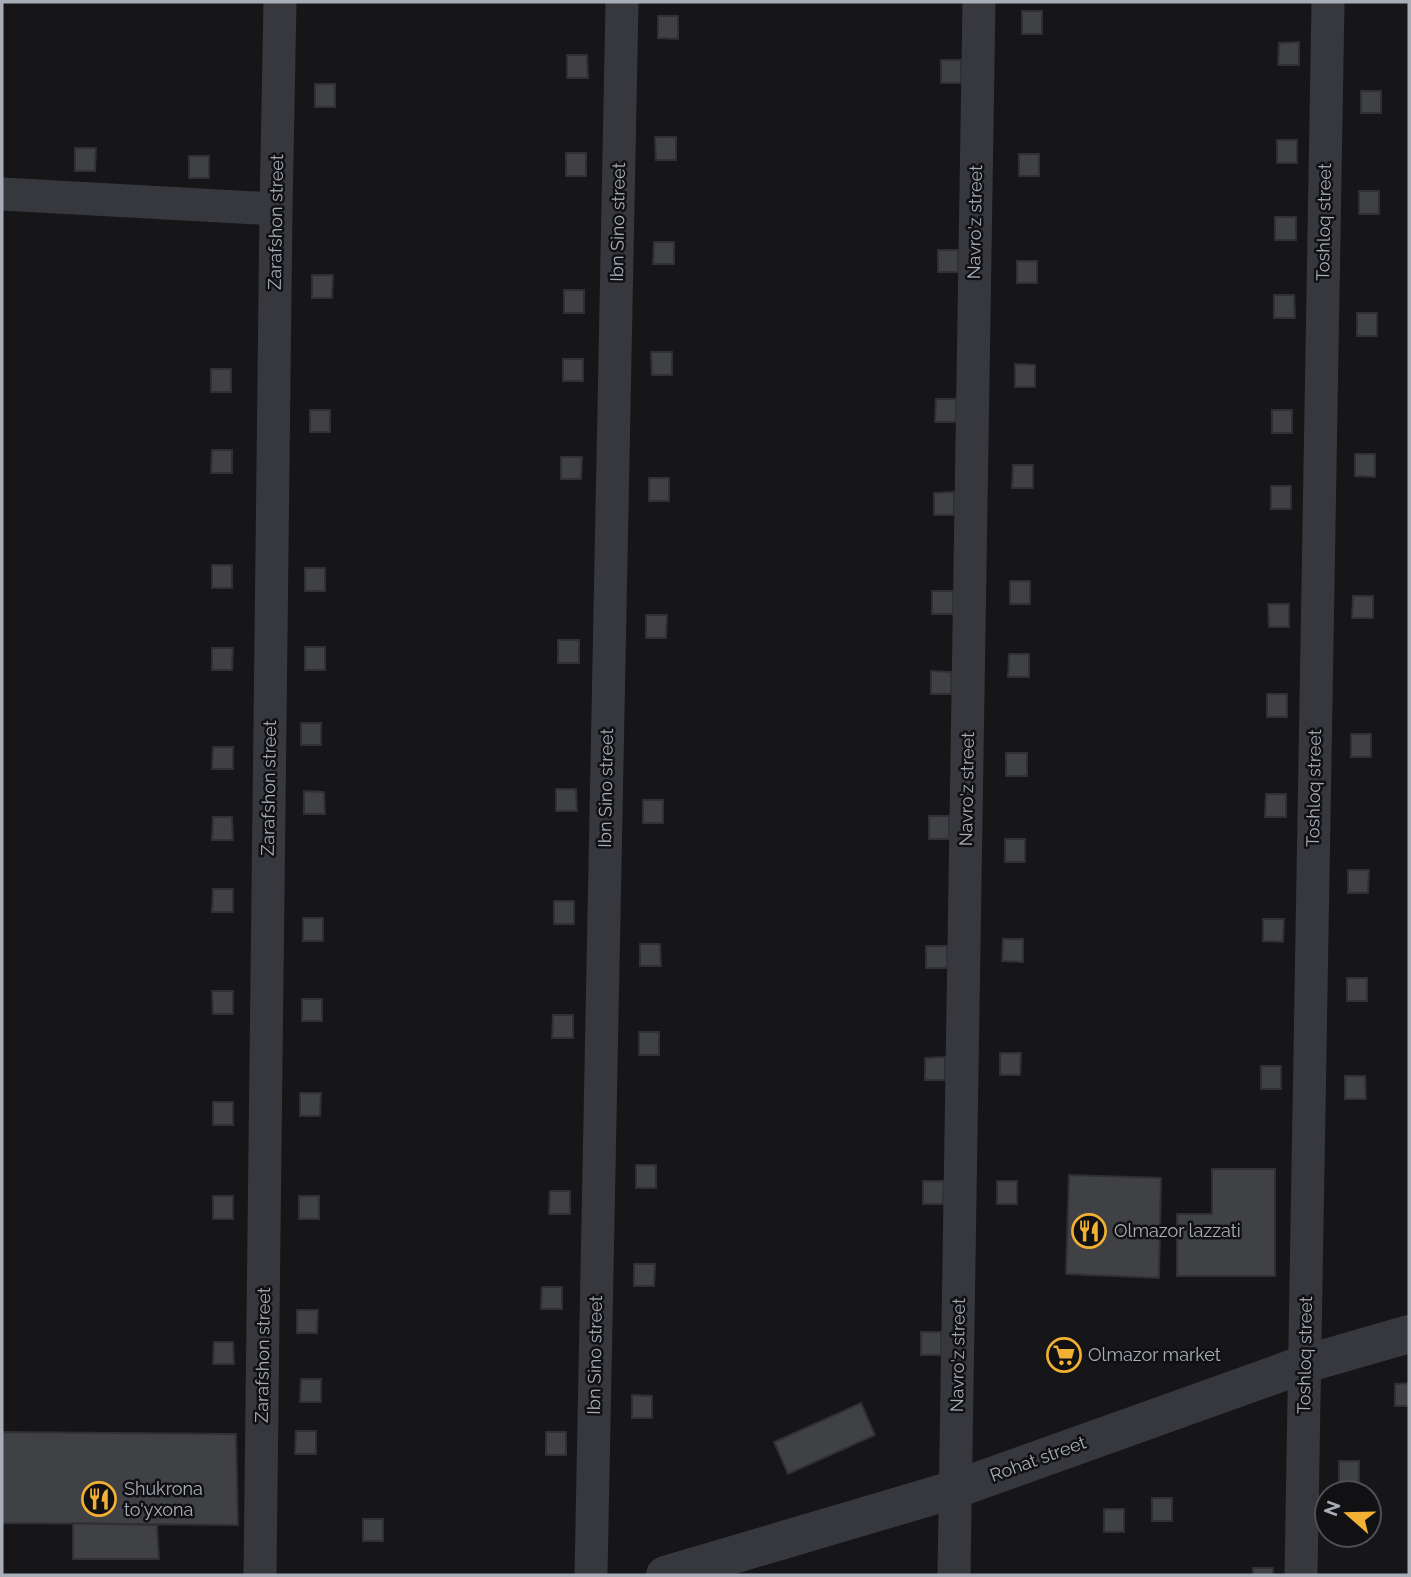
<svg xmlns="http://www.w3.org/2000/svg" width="1411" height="1577" viewBox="0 0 1411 1577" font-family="Raleway,sans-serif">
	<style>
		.building { fill: #404145; stroke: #303034; stroke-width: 2 }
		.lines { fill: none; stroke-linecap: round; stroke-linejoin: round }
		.minor { stroke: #37383d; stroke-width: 33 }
		.tertiary { stroke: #37383d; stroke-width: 38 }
		.labels { text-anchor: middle; stroke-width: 5; stroke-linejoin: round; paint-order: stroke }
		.street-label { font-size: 18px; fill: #a8adb8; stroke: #111113 }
		.poi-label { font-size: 18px; fill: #a8adb8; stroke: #111113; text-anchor: start }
	</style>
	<rect width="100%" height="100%" fill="#161618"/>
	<!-- building -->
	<path class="building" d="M1022,11H1042V34H1022Z
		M658,16H678V39L658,38Z
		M1299,42V65H1278L1279,43Z
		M567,55H587L588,78H567Z
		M941,60H961V83H941Z
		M315,84H335V107H315Z
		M1361,91H1381V113H1361Z
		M655,137H676V160H656Z
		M1277,140H1297V163H1277Z
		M75,148H96L95,171H75Z
		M566,153H586V176H566Z
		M1019,154H1039V176H1019Z
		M189,156H209V178H189Z
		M1359,191H1379V214H1359Z
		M1275,217H1296V240H1275Z
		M654,242H674V264H653Z
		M938,250H958V272H938Z
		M1017,261H1037V283H1017Z
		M312,275H333L332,298H312Z
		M564,290H584V313H564Z
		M1274,295H1294L1295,318H1274Z
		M1357,313H1377V336H1357Z
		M651,352H672V375H652Z
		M563,359H583V381H563Z
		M1015,364L1035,365V387H1015Z
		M211,369H231V392H211Z
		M936,399H956V422H935Z
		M310,410H330V432H310Z
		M1272,410H1292V433H1272Z
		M212,450H232V473H211Z
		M1355,454H1375V477L1355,476Z
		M561,457H582L581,479H561Z
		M1013,465H1033V488H1012Z
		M649,478H669V501H649Z
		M1271,486H1291V509H1271Z
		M954,492V515H934V493Z
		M212,565H232V588H212Z
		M305,568H325V591H305Z
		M1010,581H1030V604H1010Z
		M932,591H953V614H932Z
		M1353,596H1373V618H1352Z
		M1268,604H1289V627H1269Z
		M646,615H667L666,638H646Z
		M558,640H579V663H558Z
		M305,647H325V670H305Z
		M212,648H233L232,670H212Z
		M1009,654H1029V677H1008Z
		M931,671L951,672V694H931Z
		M1267,694H1287V717H1267Z
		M301,723H321V745H301Z
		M1351,734H1371V757H1351Z
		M213,747H233V769H212Z
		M1006,753H1027V776H1006Z
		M556,789H576L577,811H556Z
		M304,791L324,792L325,814H304Z
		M1266,794H1286V817H1265Z
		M643,800H663V823H643Z
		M929,816H949V839H929Z
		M213,817H232L233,840H212Z
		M1005,839H1025V862H1005Z
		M1348,870H1369L1368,893H1348Z
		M213,889H233V912H212Z
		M554,901H574V924H554Z
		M303,918H323V941H303Z
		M1263,919H1284L1283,942L1263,941Z
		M1003,939H1023V962L1002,961Z
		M640,944H660L661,966H640Z
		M926,946H947V968H926Z
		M1347,978H1367V1001H1347Z
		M212,991H233V1014H213Z
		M302,999H322V1021H302Z
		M553,1015H573V1038H552Z
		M639,1032H659V1055H639Z
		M1000,1053H1021L1020,1075H1000Z
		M945,1057V1080H925V1058Z
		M1261,1066H1281V1089H1261Z
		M1345,1076H1365L1366,1099H1345Z
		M300,1093H321L320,1116H300Z
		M213,1102H233V1125H213Z
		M636,1165H656V1188H636Z
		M1212,1169H1275V1276H1177V1214H1212Z
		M1069,1175L1161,1178L1159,1278L1066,1274Z
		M923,1181H944L943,1204H923Z
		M997,1181H1017V1204H997Z
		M550,1191H570V1214H549Z
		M213,1196H233V1219H213Z
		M299,1196H319V1219H299Z
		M634,1264H655L654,1286H634Z
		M542,1287H562V1309H541Z
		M297,1310H318L317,1333H297Z
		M921,1332H941V1355H921Z
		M214,1342H233L234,1364H213Z
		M301,1379H321V1402H300Z
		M1409,1383V1406H1395V1384Z
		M632,1395L652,1396V1418H632Z
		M861,1403L875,1435L788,1474L774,1442Z
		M296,1431H316V1454H295Z
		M2,1432L236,1434L238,1525L2,1523Z
		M546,1432H566V1455H546Z
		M1339,1461H1359V1484L1339,1483Z
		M1152,1498H1172V1521H1152Z
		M1104,1509H1124V1532H1104Z
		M363,1519H383V1541H363Z
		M73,1523L157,1525L159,1559H73Z
		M1338,1535H1358V1542H1338Z
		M1253,1568H1273V1575H1253Z"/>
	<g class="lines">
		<!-- minor -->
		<path class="minor" d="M2,194L276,209
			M260,1575L276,209L280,2
			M591,1575L622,2
			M954,1575L979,2
			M1301,1575L1328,2"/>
		<!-- tertiary -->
		<path class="tertiary" d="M665,1575L956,1489L1305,1364L1409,1334"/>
	</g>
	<!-- icons -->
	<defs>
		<g id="restaurant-ring" transform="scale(1.75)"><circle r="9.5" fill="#111113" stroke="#f2b134" stroke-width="1.5"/><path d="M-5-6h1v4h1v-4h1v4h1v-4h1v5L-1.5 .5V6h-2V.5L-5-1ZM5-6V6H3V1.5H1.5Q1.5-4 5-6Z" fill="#f2b134"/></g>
		<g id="supermarket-ring" transform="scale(1.75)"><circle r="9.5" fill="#111113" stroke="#f2b134" stroke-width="1.5"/><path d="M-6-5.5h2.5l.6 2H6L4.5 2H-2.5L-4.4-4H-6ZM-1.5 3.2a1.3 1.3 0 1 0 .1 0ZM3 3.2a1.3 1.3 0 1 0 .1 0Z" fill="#f2b134"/></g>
	</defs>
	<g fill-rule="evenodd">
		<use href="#restaurant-ring" x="1089" y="1231"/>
		<use href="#supermarket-ring" x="1064" y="1355"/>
		<use href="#restaurant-ring" x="99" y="1499"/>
	</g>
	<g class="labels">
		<!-- street labels -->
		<g class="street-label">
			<text transform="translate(276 222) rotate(-89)" y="6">Zarafshon street</text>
			<text transform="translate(618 222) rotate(-89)" y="6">Ibn Sino street</text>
			<text transform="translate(975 222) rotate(-89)" y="6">Navro'z street</text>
			<text transform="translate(1324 222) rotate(-89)" y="6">Toshloq street</text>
			<text transform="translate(269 788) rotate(-89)" y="6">Zarafshon street</text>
			<text transform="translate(606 788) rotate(-89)" y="6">Ibn Sino street</text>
			<text transform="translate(1314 788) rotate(-89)" y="6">Toshloq street</text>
			<text transform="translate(967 789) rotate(-89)" y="6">Navro'z street</text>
			<text transform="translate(263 1355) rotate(-89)" y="6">Zarafshon street</text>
			<text transform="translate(595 1355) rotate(-89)" y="6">Ibn Sino street</text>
			<text transform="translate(958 1355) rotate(-89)" y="6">Navro'z street</text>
			<text transform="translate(1305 1355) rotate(-89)" y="6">Toshloq street</text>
			<text transform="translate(1038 1459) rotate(-20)" y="6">Rohat street</text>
		</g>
		<!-- poi labels -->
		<g class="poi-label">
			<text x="1114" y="1237">Olmazor lazzati</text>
			<text x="1088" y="1361">Olmazor market</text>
			<text x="124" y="1495">Shukrona<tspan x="124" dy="21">to'yxona</tspan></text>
		</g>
	</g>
	<!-- border -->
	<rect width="1411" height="1577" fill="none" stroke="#a8adb8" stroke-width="7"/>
	<!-- north arrow -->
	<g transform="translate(1348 1514) rotate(290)"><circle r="33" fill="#111113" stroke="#4d4f55" stroke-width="2"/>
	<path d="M0-5L12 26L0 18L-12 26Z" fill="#f2b134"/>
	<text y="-10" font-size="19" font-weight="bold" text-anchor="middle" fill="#a8adb8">N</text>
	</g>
</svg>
